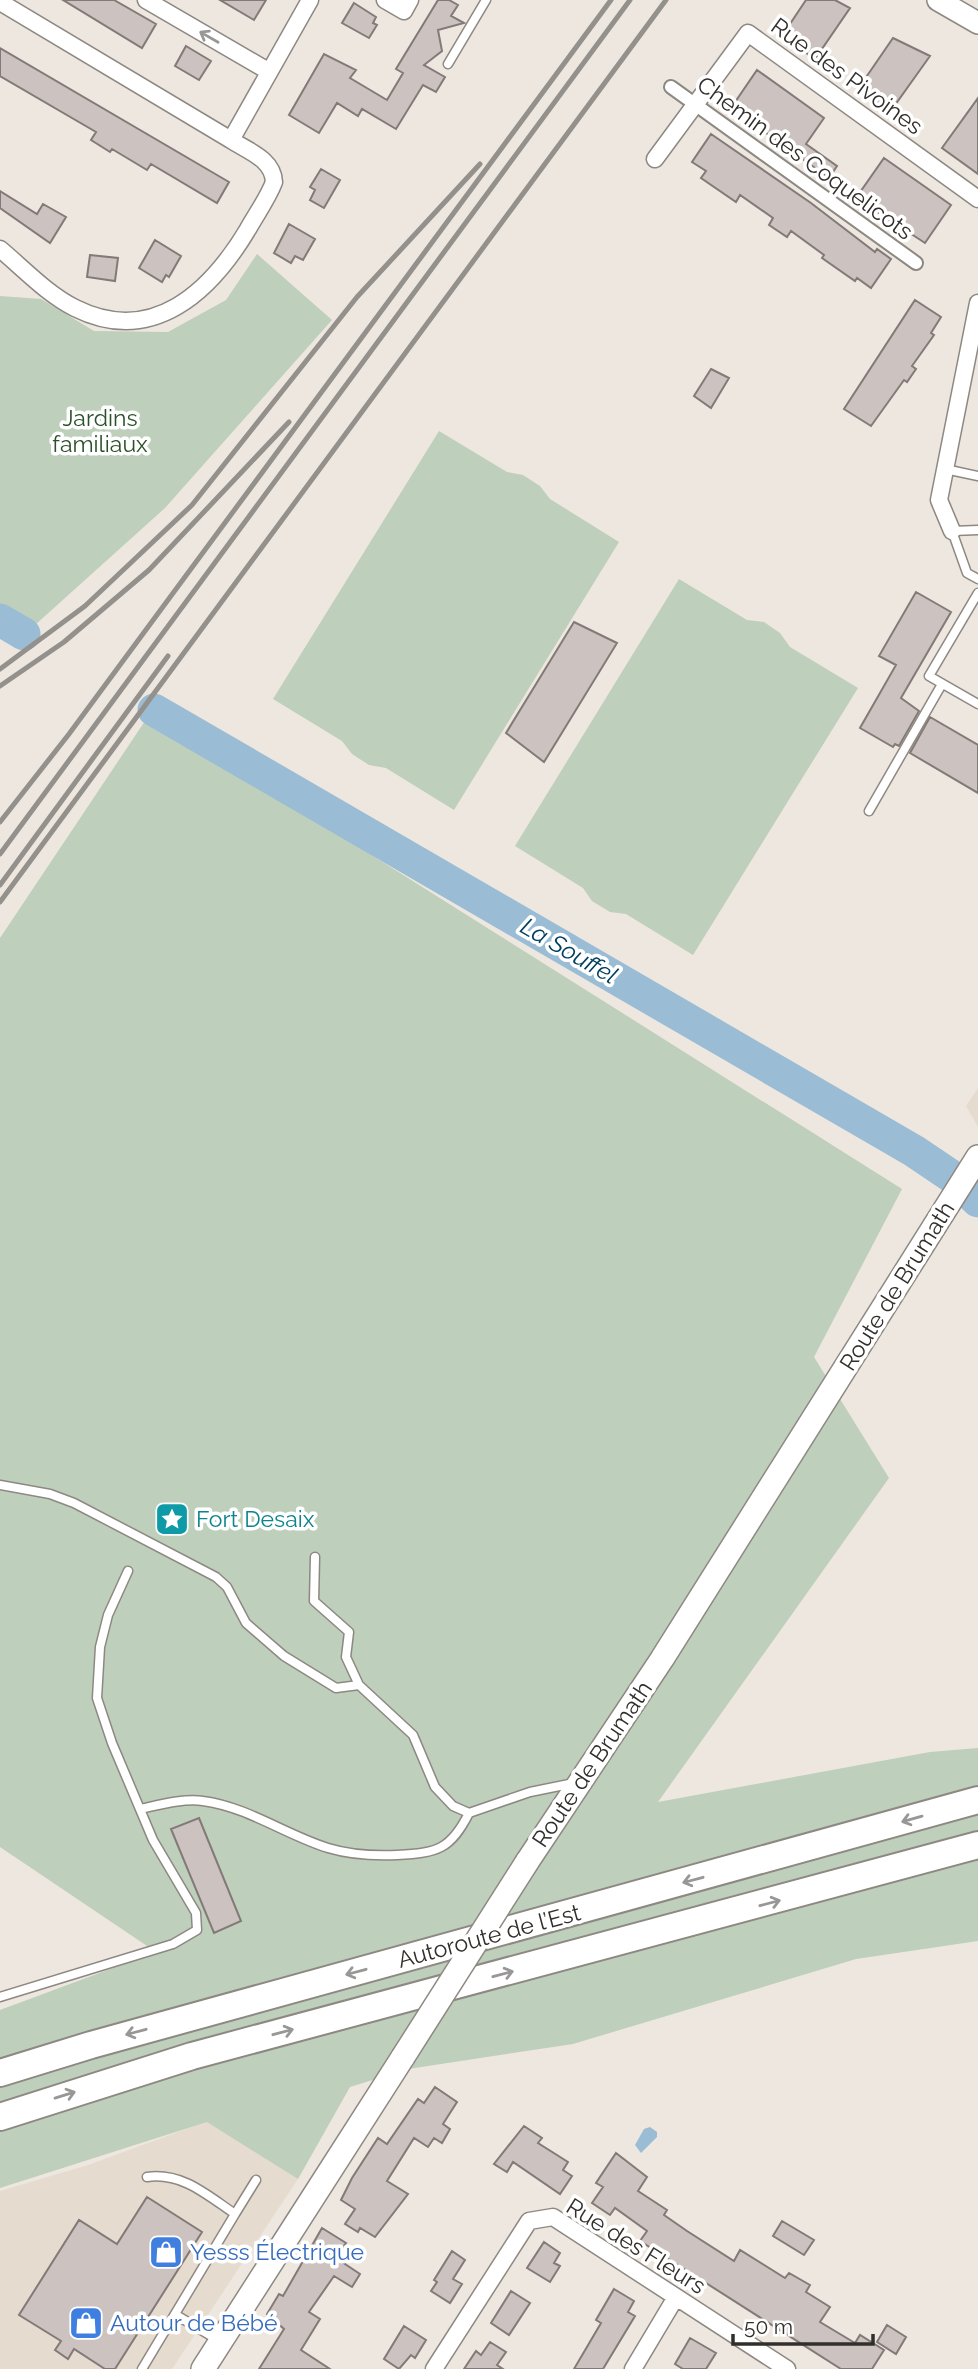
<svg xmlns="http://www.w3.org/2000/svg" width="978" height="2369" viewBox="0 0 978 2369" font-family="Raleway,sans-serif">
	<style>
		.built { fill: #e6dbcf }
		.green { fill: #becfbc }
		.water { fill: #9abcd4 }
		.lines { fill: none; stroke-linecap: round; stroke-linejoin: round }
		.river { stroke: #9abcd4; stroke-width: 33 }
		.building { fill: #ccc2c0; stroke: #837a78; stroke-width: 2 }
		.service-casing { stroke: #8e8882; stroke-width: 11 }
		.pedestrian-casing { stroke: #8e8882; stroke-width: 16 }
		.minor-casing { stroke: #8e8882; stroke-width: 19 }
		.tertiary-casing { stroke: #8e8882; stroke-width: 24 }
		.secondary-casing { stroke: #8e8882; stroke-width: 26 }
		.trunk-casing { stroke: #8e8882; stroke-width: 30 }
		.service { stroke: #fff; stroke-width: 8 }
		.pedestrian { stroke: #fff; stroke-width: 12 }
		.minor { stroke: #fff; stroke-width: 16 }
		.tertiary { stroke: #fff; stroke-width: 21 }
		.secondary { stroke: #fff; stroke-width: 23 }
		.trunk { stroke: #fff; stroke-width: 26 }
		.rail { stroke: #94908b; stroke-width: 5 }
		.secondary-bridge-casing { stroke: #8e8882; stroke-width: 26; stroke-linecap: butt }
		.secondary-bridge { stroke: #fff; stroke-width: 23 }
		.oneway { stroke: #989796 }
		.labels { text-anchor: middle; stroke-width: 7; stroke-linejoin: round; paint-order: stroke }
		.street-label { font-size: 23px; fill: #312f2c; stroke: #fff }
		.park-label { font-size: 23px; fill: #2a5127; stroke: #fff }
		.culture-label { font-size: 23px; fill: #0d838f; stroke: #fff; text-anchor: start }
		.shop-label { font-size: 23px; fill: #366cbe; stroke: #fff; text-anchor: start }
		.water-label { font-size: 24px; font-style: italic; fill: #003f60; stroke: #fff }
	</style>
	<rect width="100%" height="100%" fill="#ede7e0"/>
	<!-- built -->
	<path class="built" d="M978,1088V1127L966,1106Z
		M208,2121L298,2179L172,2369H0V2191L88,2165Z"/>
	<!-- green -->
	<path class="green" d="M257,254L332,320L165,508L25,634L0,619V296L41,299L94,331L168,332L226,300Z
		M439,431L507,472L523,475L540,486L550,499L619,542L454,810L386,768L369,765L352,754L342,741L273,699Z
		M679,579L747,620L764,622L780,633L790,647L858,688L693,955L626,914L610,912L592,901L583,888L515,846Z
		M149,715L902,1189L814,1357L889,1478L658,1802L930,1752L978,1748V1941L856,1959L573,2044L408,2069L350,2087L298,2179L207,2122L0,2188V2010L156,1952L0,1847V938Z"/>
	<!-- water -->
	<path class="water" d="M650,2127L657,2132V2137L641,2153L635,2145L644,2129Z"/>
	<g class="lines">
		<!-- river -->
		<path class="river" d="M0,620L24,634
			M154,710L914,1151L954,1178L978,1201"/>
	</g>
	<!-- building -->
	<path class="building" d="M63,0H114L156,24L142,48Z
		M220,0H266L254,20Z
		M438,0H449L458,5L451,16L464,23L438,30L442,51L424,65L445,77L436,92L423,85L396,129L362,109L358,116L337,103L319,133L289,115L324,54L356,70L350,78L387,100L403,73L396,69Z
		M806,0H835L850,8L815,59L782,36Z
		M354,3L376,17L373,23L377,25L369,38L342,23Z
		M893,38L930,56L890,112L858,89Z
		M186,46L211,61L199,80L175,66Z
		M0,48L229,182L217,203L151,164L147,170L112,149L110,152L91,140L96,132L0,76Z
		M757,70L824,118L806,144L837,166L829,178L731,108Z
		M978,98V174L942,148Z
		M711,134L811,203L875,252L877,249L891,259L871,288L857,278L855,281L822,258L824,255L791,231L787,237L769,225L773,218L740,195L736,202L701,178L706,171L692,162Z
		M884,158L951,205L925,243L856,198Z
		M321,169L340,180L324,208L310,200L315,190L310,187Z
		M0,191L37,214L43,204L66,217L50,243L0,208Z
		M289,224L315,239L303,260L295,256L291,263L274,253Z
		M155,240L181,256L169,277L166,275L162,282L139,268Z
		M90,255L118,258L115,281L87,277Z
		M915,300L941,317L931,333L934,335L912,366L916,369L907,382L904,380L871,426L844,409Z
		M711,369L729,378L711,408L694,396Z
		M916,592L951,612L901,698L919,711L899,746L895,744L893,747L860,728L896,665L879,656Z
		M574,622L617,643L544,762L506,733Z
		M930,717L978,745V793L910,753Z
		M199,1818L241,1921L214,1933L171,1829Z
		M435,2087L457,2102L443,2124L450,2129L442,2143L434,2138L428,2147L414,2138L387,2181L408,2194L375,2237L360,2228L358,2232L345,2224L355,2209L341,2200L352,2178L378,2138L387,2144L418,2099L424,2103Z
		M524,2126L542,2138L538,2143L568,2162L563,2170L572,2176L560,2194L513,2162L507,2172L494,2164Z
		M616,2153L647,2177L638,2191L667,2210L664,2215L687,2231L734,2261L740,2250L785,2278L789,2273L810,2285L806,2292L830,2307L820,2322L855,2343L860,2335L884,2350L872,2369H841L640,2241L647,2231L615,2208L610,2215L592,2203L603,2187L596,2183Z
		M147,2197L202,2232L115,2369H105L74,2349L68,2359L55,2350L61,2341L19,2315L79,2220L117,2244Z
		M782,2221L814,2240L804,2255L773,2236Z
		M322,2228L346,2243L336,2258L360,2274L352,2287L334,2276L309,2312L320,2319L301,2350L330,2369H259L284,2329L267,2314L279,2294L283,2296Z
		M544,2242L560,2253L554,2263L560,2266L550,2282L527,2268Z
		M452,2251L465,2260L453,2279L462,2284L450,2303L431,2291L437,2282L434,2280Z
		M614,2289L634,2301L628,2312L635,2316L603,2369H574L601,2323L596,2320Z
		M511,2291L530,2303L509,2335L491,2323Z
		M887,2325L906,2337L896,2354L877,2342Z
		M404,2326L426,2340L415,2358L411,2355L399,2369L384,2359Z
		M690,2338L716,2353L706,2369H683L675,2364Z
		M490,2342L506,2352L497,2365L503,2369H464L476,2351L481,2355Z"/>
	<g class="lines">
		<!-- service casing -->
		<g class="service-casing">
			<path id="service" d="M448,64L486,0
				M945,469L978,476
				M978,530L952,531L967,573L978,579
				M978,593L929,676L978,704
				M869,811L942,684
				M0,1485L50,1494L74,1503L216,1577L227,1587L246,1623L284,1656L336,1688L359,1685
				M315,1557L314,1601L349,1632L346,1657L359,1685L413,1735L435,1787L453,1806L469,1813L530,1792L574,1783
				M140,1809C159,1805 184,1798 203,1801C248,1807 286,1835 328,1848C351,1855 374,1856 397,1855C438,1853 451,1849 469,1813
				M0,1997L173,1944L197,1930L196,1913L153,1840L112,1743L97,1698L100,1647L108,1615L128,1571
				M235,2214L256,2180
				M176,2315L218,2340
				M142,2369L235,2214C207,2195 182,2172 147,2177"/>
		</g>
		<!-- pedestrian casing -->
		<g class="pedestrian-casing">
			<path id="pedestrian" d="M671,87L916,263"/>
		</g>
		<!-- minor casing -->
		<g class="minor-casing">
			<path id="minor" d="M146,0L268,71
				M385,0L404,11L410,0
				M0,2L231,140L310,0
				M655,159L748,33L978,199
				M0,249C24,269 47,294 75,308C153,347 211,291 248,229C257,213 268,198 274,182C273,159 248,151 231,140
				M952,531L939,500L978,303
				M434,2369L529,2221L553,2217L787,2369
				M633,2369L676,2297"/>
		</g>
		<!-- tertiary casing -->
		<g class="tertiary-casing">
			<path id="tertiary" d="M938,0L978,23"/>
		</g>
		<!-- secondary casing -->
		<g class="secondary-casing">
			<path id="secondary" d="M527,1862L662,1659L978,1157
				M203,2369L403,2057"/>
		</g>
		<!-- trunk casing -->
		<g class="trunk-casing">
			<path id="trunk" d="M0,2073L91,2045L978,1800
				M0,2117L192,2056L978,1845"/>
		</g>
		<!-- service -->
		<use href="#service" class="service"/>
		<!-- pedestrian -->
		<use href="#pedestrian" class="pedestrian"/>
		<!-- minor -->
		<use href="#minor" class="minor"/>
		<!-- tertiary -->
		<use href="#tertiary" class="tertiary"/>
		<!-- secondary -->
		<use href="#secondary" class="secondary"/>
		<!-- trunk -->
		<use href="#trunk" class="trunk"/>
		<!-- rail -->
		<path class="rail" d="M0,669L85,606L192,505L357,297L480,164
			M0,686L64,642L149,570L289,422
			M0,822L69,734L611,0
			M0,854L630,0
			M0,885L168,656
			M0,902L666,0"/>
		<!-- secondary-bridge casing -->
		<g class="secondary-bridge-casing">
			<path id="secondary-bridge" d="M403,2057L527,1862"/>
		</g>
		<!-- secondary-bridge -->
		<use href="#secondary-bridge" class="secondary-bridge"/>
	</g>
	<!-- one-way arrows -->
	<defs><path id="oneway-shaft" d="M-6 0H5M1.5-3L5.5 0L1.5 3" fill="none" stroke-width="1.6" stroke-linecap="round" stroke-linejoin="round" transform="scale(1.75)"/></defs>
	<g class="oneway">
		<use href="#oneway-shaft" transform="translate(209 37) rotate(-150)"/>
		<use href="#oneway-shaft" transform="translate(912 1819) rotate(164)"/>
		<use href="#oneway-shaft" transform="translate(693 1880) rotate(165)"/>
		<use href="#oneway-shaft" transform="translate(770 1903) rotate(-15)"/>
		<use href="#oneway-shaft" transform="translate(356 1972) rotate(165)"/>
		<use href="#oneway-shaft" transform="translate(503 1974) rotate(-15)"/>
		<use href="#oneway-shaft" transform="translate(136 2032) rotate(165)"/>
		<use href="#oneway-shaft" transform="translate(283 2032) rotate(-15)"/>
		<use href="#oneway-shaft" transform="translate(65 2095) rotate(-17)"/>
	</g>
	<!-- icons -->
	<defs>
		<g id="sight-square" transform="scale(1.75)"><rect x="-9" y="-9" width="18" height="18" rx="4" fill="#0f9aa8" stroke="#fff"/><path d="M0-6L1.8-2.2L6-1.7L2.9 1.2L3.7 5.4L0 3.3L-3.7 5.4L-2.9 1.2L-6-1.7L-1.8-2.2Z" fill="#fff"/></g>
		<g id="shop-square" transform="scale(1.75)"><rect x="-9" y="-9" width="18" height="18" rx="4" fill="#3f7fe0" stroke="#fff"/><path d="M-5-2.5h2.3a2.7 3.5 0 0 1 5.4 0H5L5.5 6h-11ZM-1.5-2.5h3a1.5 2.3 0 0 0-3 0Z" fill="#fff"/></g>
	</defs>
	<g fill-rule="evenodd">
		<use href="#sight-square" x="172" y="1519"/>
		<use href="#shop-square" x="166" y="2252"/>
		<use href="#shop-square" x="86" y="2323"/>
	</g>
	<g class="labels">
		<!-- street labels -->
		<g class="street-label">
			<text transform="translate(847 76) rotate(36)" y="8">Rue des Pivoines</text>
			<text transform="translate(805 158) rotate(36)" y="8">Chemin des Coquelicots</text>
			<text transform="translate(897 1286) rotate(-58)" y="8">Route de Brumath</text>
			<text transform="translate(592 1764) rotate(-56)" y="8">Route de Brumath</text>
			<text transform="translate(489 1936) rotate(-15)" y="8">Autoroute de l’Est</text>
			<text transform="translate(636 2246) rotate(32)" y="8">Rue des Fleurs</text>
		</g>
		<!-- park labels -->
		<g class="park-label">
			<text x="100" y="426">Jardins<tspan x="100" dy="26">familiaux</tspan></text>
		</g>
		<!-- culture labels -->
		<g class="culture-label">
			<text x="196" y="1527">Fort Desaix</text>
		</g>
		<!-- shop labels -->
		<g class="shop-label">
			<text x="190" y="2260">Yesss Électrique</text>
			<text x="110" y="2331">Autour de Bébé</text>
		</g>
		<!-- water labels -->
		<g class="water-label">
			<text transform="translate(569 951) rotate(30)" y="8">La Souffel</text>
		</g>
	</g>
	<!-- scale -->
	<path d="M733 2334v10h140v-10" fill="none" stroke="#312f2c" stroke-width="3.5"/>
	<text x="744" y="2334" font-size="21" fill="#312f2c" stroke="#ffffff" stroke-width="5" paint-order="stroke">50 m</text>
</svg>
